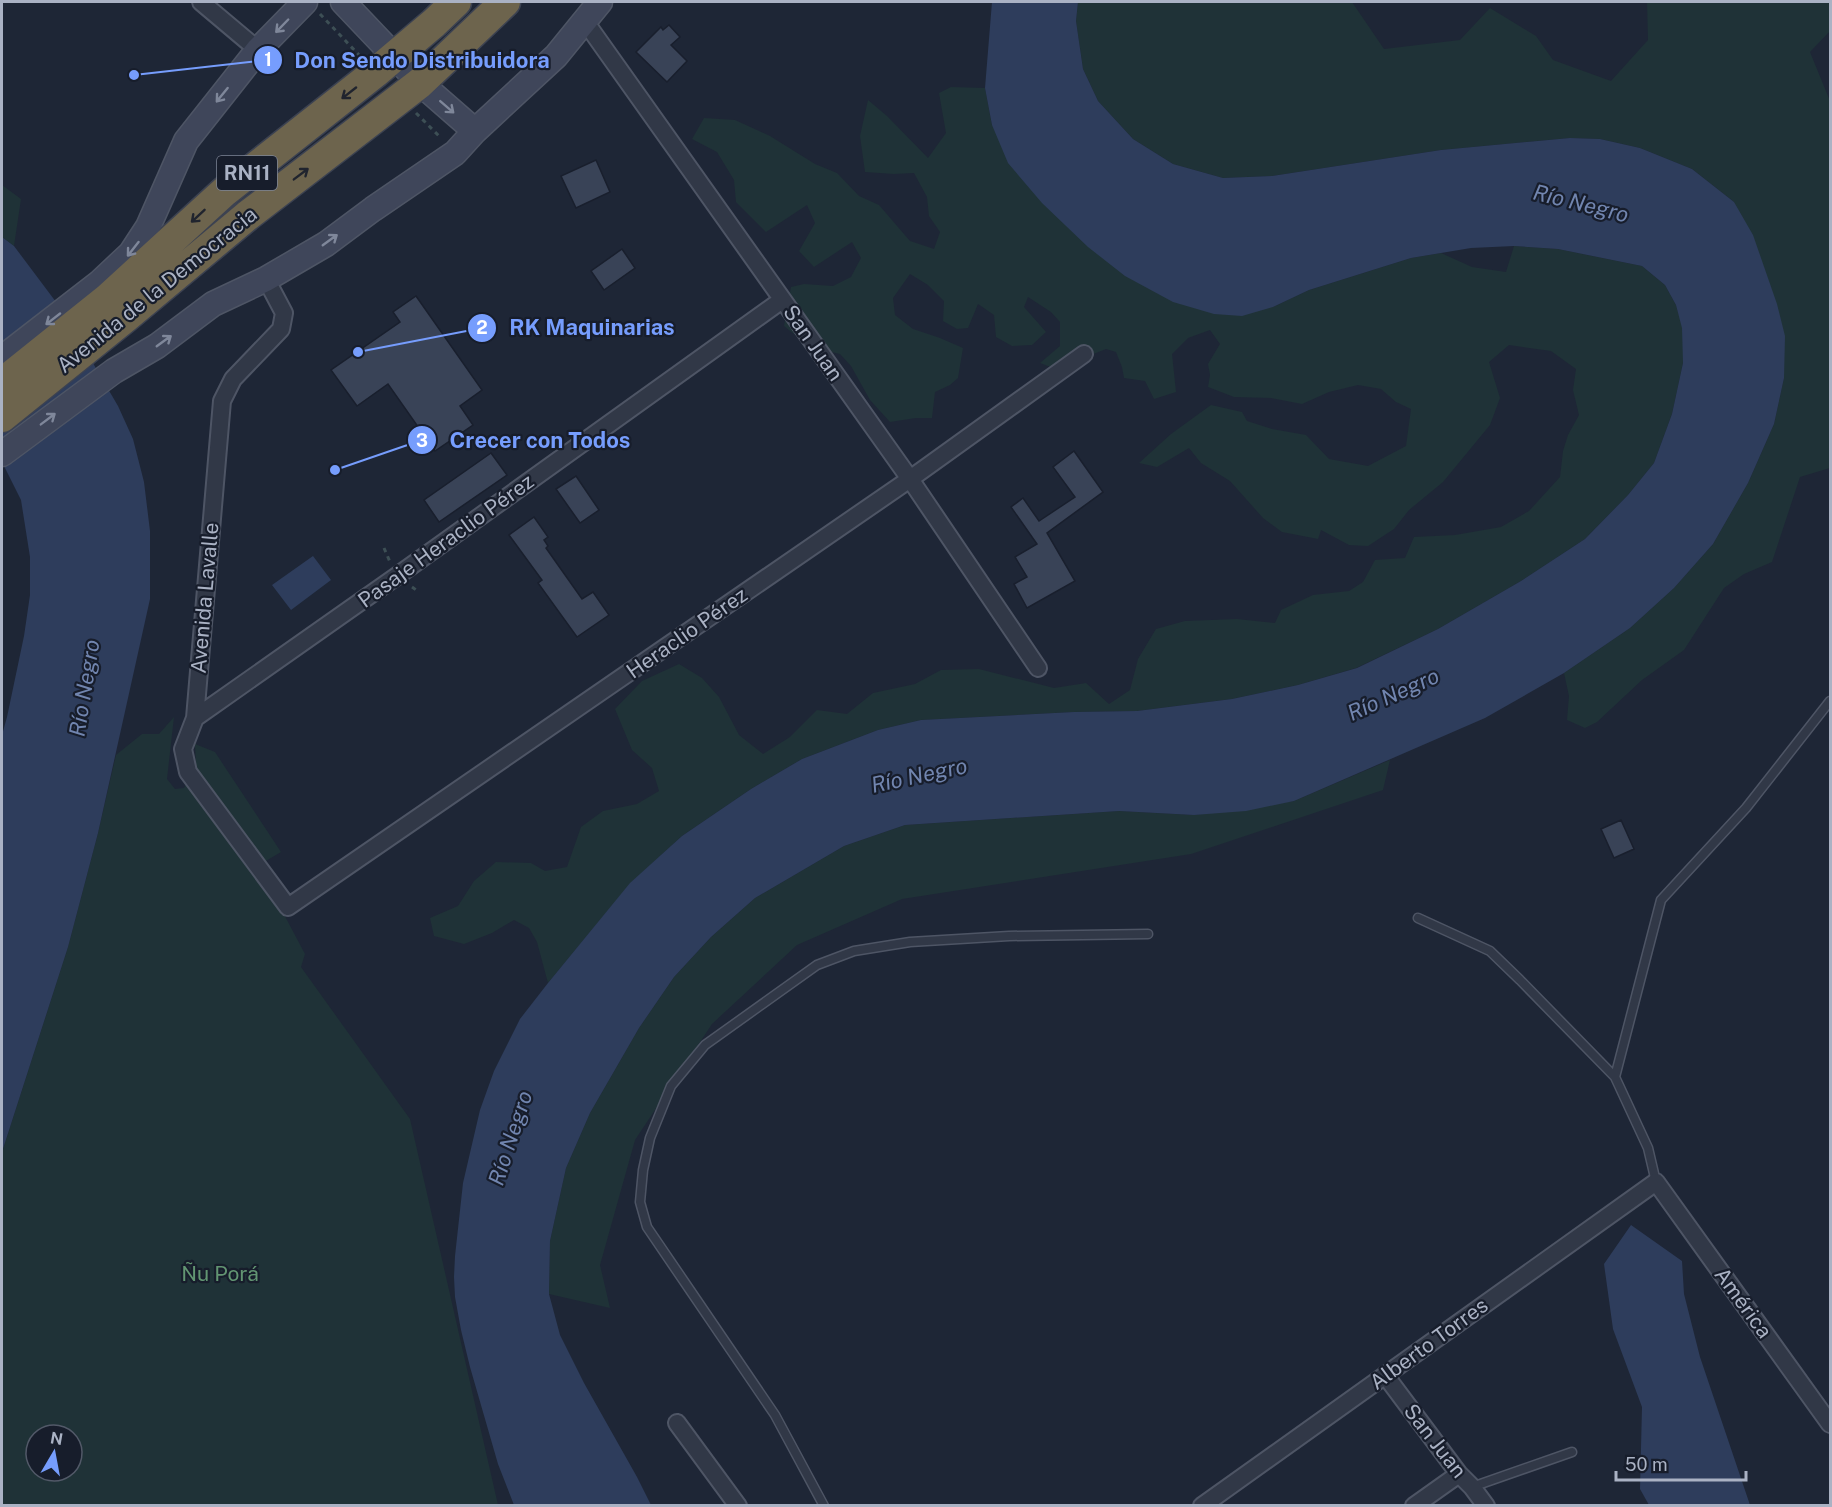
<svg xmlns="http://www.w3.org/2000/svg" width="1832" height="1507" viewBox="0 0 1832 1507" font-family="'Public Sans',sans-serif">
	<style>
		.green { fill: #1f3237; fill-rule: evenodd }
		.water { fill: #2e3d5c }
		.building { fill: #394357; stroke: #191f2d; stroke-width: 1.5 }
		.lines { fill: none; stroke-linecap: round; stroke-linejoin: round }
		.lane-casing { stroke: #4e5565; stroke-width: 11 }
		.street-casing { stroke: #4e5565; stroke-width: 20 }
		.secondary-casing { stroke: #4e5565; stroke-width: 27 }
		.highway-casing { stroke: #3c4251; stroke-width: 33 }
		.path { stroke: #3d4f55; stroke-width: 3; stroke-dasharray: 4.5 4.5; stroke-linecap: butt }
		.lane { stroke: #313847; stroke-width: 8 }
		.street { stroke: #313847; stroke-width: 16 }
		.secondary { stroke: #3f465a; stroke-width: 24 }
		.highway { stroke: #6d644d; stroke-width: 30 }
		.oneway { stroke: #7f879a }
		.oneway2 { stroke: #20242e }
		.labels { text-anchor: middle; stroke-width: 4.5; stroke-linejoin: round; paint-order: stroke }
		.shield { fill: #171d2b; stroke: #7e8596; stroke-width: 1.5 }
		.shield-label { font-size: 20px; font-weight: bold; fill: #aab2c4 }
		.street-label { font-size: 21px; fill: #aab2c4; stroke: #171d2b }
		.park-label { font-size: 21px; fill: #629572; stroke: #171d2b }
		.water-label { font-size: 22px; font-style: italic; fill: #7185af; stroke: #171d2b }
		.leader { fill: none; stroke: #769dfd; stroke-width: 2 }
		.callout-dot { fill: #769dfd; stroke: #171d2b; stroke-width: 2 }
		.mark-label { font-size: 18px; text-anchor: middle; font-weight: bold; fill: #fff }
		.callout-label { font-size: 22px; text-anchor: middle; font-weight: bold; fill: #769dfd; stroke: #171d2b; stroke-width: 4.5; stroke-linejoin: round; paint-order: stroke }
	</style>
	<rect width="100%" height="100%" fill="#1e2636"/>
	<!-- green -->
	<path class="green" d="M1078,2H1352L1384,49L1460,40L1490,8L1536,36L1553,60L1611,81L1648,40L1647,2H1830V31L1810,52L1830,101V468L1800,477L1772,562L1744,574L1724,588L1684,650L1642,680L1597,722L1585,728L1567,720L1569,696L1564,673L1630,628L1674,588L1713,544L1748,483L1774,424L1784,378L1734,202L1692,169L1640,148L1600,139L1570,138L1441,150L1272,176L1223,178L1173,164L1133,139L1098,101L1083,69L1076,21Z
		M951,87L985,88L992,125L1273,307L1309,290L1411,258L1441,253L1472,267L1506,272L1514,246L1558,249L1642,266L1665,285L1676,305L1683,328V363L1672,414L1654,463L1628,495L1585,539L1521,581L1438,629L1356,668L1298,685L1232,699L1137,711L1074,712L921,720L878,730L802,759L751,789L682,836L630,884L548,983L537,942L529,928L514,920L492,933L464,944L434,936L430,918L458,906L474,881L496,862L531,863L545,871L567,867L581,827L603,811L637,804L659,791L652,768L632,750L615,709L642,681L679,664L702,678L719,697L739,735L763,754L790,737L817,710L847,714L873,693L915,684L941,670L979,669L1054,688L1086,683L1109,704L1130,690L1138,659L1156,629L1185,621L1237,619L1275,623L1281,610L1313,595L1349,591L1363,582L1375,560L1405,558L1414,537L1455,535L1501,527L1529,511L1560,477L1563,451L1568,435L1579,415L1573,390L1576,369L1551,351L1509,345L1489,362L1500,398L1490,425L1443,482L1409,510L1394,529L1368,546L1349,545L1321,530L1318,539L1282,532L1263,518L1230,481L1201,463L1189,448L1157,467L1139,463L1171,434L1211,405L1242,412L1247,421L1272,429L1306,435L1329,459L1368,466L1406,446L1411,409L1396,402L1381,389L1358,385L1329,392L1302,404L1271,398L1234,397L1208,387L1210,375L1208,364L1220,344L1210,330L1188,338L1172,354L1176,392L1154,399L1145,381L1124,378L1122,367L1116,352L1106,349L1056,369L1040,363L1060,346V322L1051,312L1028,297L1024,307L1046,332L1032,345L1012,346L996,337L994,315L978,304L968,328L957,329L943,321L944,301L928,285L910,274L893,298L895,315L913,329L940,338L963,348L958,378L950,385L935,392L932,418H916L890,422L870,400L851,366L840,354L810,347L784,326L791,287L804,284L833,286L851,277L861,258L852,242L814,267L799,251L815,223L807,205L766,232L736,202L734,180L717,152L692,139L704,118L735,120L770,136L815,164L837,173L859,196L879,205L910,241L934,249L940,232L929,216L927,197L914,173L894,174L865,172L860,136L868,100L887,116L928,158L946,133L939,93Z
		M2,185L21,199L14,246L2,237Z
		M174,717L167,779L175,789L184,788L196,766L195,744L215,752L281,852L249,871L279,905L305,954L301,967L410,1119L498,1505H2V1152L68,947L98,833L116,755L142,734H159ZM36,1435H72V1471H36Z
		M1390,760L1383,790L1191,854L902,899L797,945L712,1024L635,1140L600,1265L610,1308L549,1294L550,1241L566,1168L590,1113L639,1028L674,977L711,937L755,898L844,846L905,825L1119,811L1194,815L1294,801Z"/>
	<!-- water -->
	<path class="water" d="M992,2H1078L1076,21L1083,69L1098,101L1133,139L1173,164L1223,178L1272,176L1441,150L1570,138L1600,139L1640,148L1692,169L1734,202L1753,235L1777,304L1785,336L1784,378L1774,424L1748,483L1713,544L1674,588L1630,628L1564,673L1485,718L1294,801L1246,811L1194,815L1119,811L905,825L844,846L755,898L711,937L674,977L639,1028L590,1113L566,1168L550,1241L549,1294L560,1335L584,1383L637,1477L651,1505H514L498,1464L470,1367L461,1330L455,1297L454,1277L455,1256L463,1183L480,1110L494,1071L520,1019L548,983L630,883L682,836L751,789L802,759L878,730L921,720L1074,712L1137,711L1232,699L1298,685L1357,668L1438,629L1521,581L1585,539L1628,495L1654,463L1672,414L1683,363L1682,328L1676,305L1665,285L1642,266L1558,249L1514,246L1471,248L1411,258L1309,290L1273,307L1242,316L1214,314L1173,302L1125,276L1088,247L1042,203L1008,163L992,125L985,88Z
		M2,237L14,246L62,310L118,406L133,439L144,482L150,531V599L98,833L68,947L2,1152V735L7,717L24,636L30,595V557L21,500L2,462Z
		M313,556L331,580L291,610L272,585Z
		M1631,1225L1682,1261L1684,1294L1700,1357L1750,1505H1649L1640,1489L1642,1407L1613,1329L1604,1264Z"/>
	<!-- building -->
	<path class="building" d="M669,25L680,37L671,45L687,61L667,82L636,52L661,27L663,30Z
		M596,160L610,192L576,208L561,176Z
		M622,249L635,268L604,290L591,271Z
		M416,296L482,390L460,406L473,425L435,451L388,384L357,406L331,370L400,322L393,312Z
		M1074,451L1103,492L1047,533L1075,581L1027,608L1014,584L1027,577L1015,557L1037,544L1011,507L1023,498L1039,521L1075,497L1053,467Z
		M491,453L507,475L439,522L424,500Z
		M576,476L599,510L580,523L556,489Z
		M534,517L548,537L544,540L548,546L546,548L582,599L593,592L609,615L577,637L538,583L542,580L509,535Z
		M1621,820L1634,849L1614,858L1601,829Z"/>
	<g class="lines">
		<!-- lane casing -->
		<g class="lane-casing">
			<path id="lane" d="M1418,918L1490,951L1520,980L1615,1077
				M1656,1182L1648,1148L1615,1077L1661,900L1746,808L1830,701
				M1472,1487L1572,1452
				M824,1506L775,1415L647,1227L640,1202L643,1170L650,1138L671,1086L705,1045L817,965L854,951L910,942L1009,936L1148,934"/>
		</g>
		<!-- street casing -->
		<g class="street-casing">
			<path id="street" d="M201,2L258,50
				M584,20L910,479L1038,668
				M266,279L284,313L281,329L233,379L222,401L195,718L183,749L188,772L288,907L910,479L1084,354
				M195,718L397,576L782,300
				M1385,1375L1459,1474L1472,1487L1486,1506
				M677,1423L738,1506
				M1202,1506L1656,1182L1830,1424
				M1414,1506L1459,1474"/>
		</g>
		<!-- secondary casing -->
		<g class="secondary-casing">
			<path id="secondary" d="M343,2L420,83L475,131
				M2,358L99,283L131,253L148,227L186,141L258,50L305,2
				M2,454L114,371L157,346L213,304L266,279L326,244L373,209L455,153L475,131L556,56L600,2"/>
		</g>
		<!-- highway casing -->
		<g class="highway-casing">
			<path id="highway" d="M2,383L107,299L224,192L376,72L434,23L456,2
				M2,417L126,317L247,216L420,83L505,2"/>
		</g>
		<!-- path -->
		<path class="path" d="M320,14L359,55
			M416,113L441,138
			M384,548L390,562
			M412,587L419,592"/>
		<!-- lane -->
		<use href="#lane" class="lane"/>
		<!-- street -->
		<use href="#street" class="street"/>
		<!-- secondary -->
		<use href="#secondary" class="secondary"/>
		<!-- highway -->
		<use href="#highway" class="highway"/>
	</g>
	<!-- one-way arrows -->
	<defs><path id="oneway-shaft" d="M-6 0H5M1.5-3L5.5 0L1.5 3" fill="none" stroke-width="1.6" stroke-linecap="round" stroke-linejoin="round" transform="scale(1.5)"/></defs>
	<g class="oneway">
		<use href="#oneway-shaft" transform="translate(282 26) rotate(134)"/>
		<use href="#oneway-shaft" transform="translate(222 95) rotate(129)"/>
		<use href="#oneway-shaft" transform="translate(447 107) rotate(41)"/>
		<use href="#oneway-shaft" transform="translate(330 240) rotate(-36)"/>
		<use href="#oneway-shaft" transform="translate(133 249) rotate(128)"/>
		<use href="#oneway-shaft" transform="translate(53 319) rotate(142)"/>
		<use href="#oneway-shaft" transform="translate(164 341) rotate(-36)"/>
		<use href="#oneway-shaft" transform="translate(48 419) rotate(-37)"/>
	</g>
	<g class="oneway2">
		<use href="#oneway-shaft" transform="translate(349 93) rotate(142)"/>
		<use href="#oneway-shaft" transform="translate(301 174) rotate(-37)"/>
		<use href="#oneway-shaft" transform="translate(198 216) rotate(137)"/>
	</g>
	<g class="labels">
		<!-- shield labels -->
		<rect class="shield" x="217" y="156" width="60" height="34" rx="4.5"/>
		<g class="shield-label">
			<text x="247" y="180">RN11</text>
		</g>
		<!-- street labels -->
		<g class="street-label">
			<text transform="translate(157 290) rotate(-39)" y="7">Avenida de la Democracia</text>
			<text transform="translate(813 343) rotate(55)" y="7">San Juan</text>
			<text transform="translate(446 541) rotate(-36)" y="7">Pasaje Heraclio Pérez</text>
			<text transform="translate(205 598) rotate(-85)" y="7">Avenida Lavalle</text>
			<text transform="translate(687 633) rotate(-35)" y="7">Heraclio Pérez</text>
			<text transform="translate(1743 1303) rotate(54)" y="7">América</text>
			<text transform="translate(1429 1344) rotate(-36)" y="7">Alberto Torres</text>
			<text transform="translate(1435 1441) rotate(52)" y="7">San Juan</text>
		</g>
		<!-- park labels -->
		<g class="park-label">
			<text x="220" y="1281">Ñu Porá</text>
		</g>
		<!-- water labels -->
		<g class="water-label">
			<text transform="translate(1581 203) rotate(14)" y="8">Río Negro</text>
			<text transform="translate(84 688) rotate(-81)" y="8">Río Negro</text>
			<text transform="translate(1393 694) rotate(-24)" y="8">Río Negro</text>
			<text transform="translate(919 775) rotate(-12)" y="8">Río Negro</text>
			<text transform="translate(510 1138) rotate(-72)" y="8">Río Negro</text>
		</g>
	</g>
	<!-- callouts -->
	<path class="leader" d="M134 75L268 60M358 352L482 328M335 470L422 440"/>
	<g class="callout-dot">
		<circle cx="134" cy="75" r="6"/>
		<circle cx="358" cy="352" r="6"/>
		<circle cx="335" cy="470" r="6"/>
		<circle cx="268" cy="60" r="15"/>
		<circle cx="482" cy="328" r="15"/>
		<circle cx="422" cy="440" r="15"/>
	</g>
	<g class="mark-label">
		<text x="268" y="66">1</text>
		<text x="482" y="334">2</text>
		<text x="422" y="447">3</text>
	</g>
	<g class="callout-label">
		<text x="422" y="68">Don Sendo Distribuidora</text>
		<text x="592" y="335">RK Maquinarias</text>
		<text x="540" y="448">Crecer con Todos</text>
	</g>
	<!-- border -->
	<rect width="1832" height="1507" fill="none" stroke="#aab2c4" stroke-width="6"/>
	<!-- north arrow -->
	<g transform="translate(54 1453) rotate(10)"><circle r="28" fill="#171d2b" stroke="#525968" stroke-width="1.5"/>
	<path d="M0-4.5L10 22L0 15L-10 22Z" fill="#769dfd"/>
	<text y="-9" font-size="16" font-weight="bold" text-anchor="middle" fill="#aab2c4">N</text>
	</g>
	<!-- scale -->
	<path d="M1616 1471v9h130v-9" fill="none" stroke="#aab2c4" stroke-width="3"/>
	<text x="1625" y="1471" font-size="18" fill="#aab2c4" stroke="#171d2b" stroke-width="4.5" paint-order="stroke">50 m</text>
</svg>
